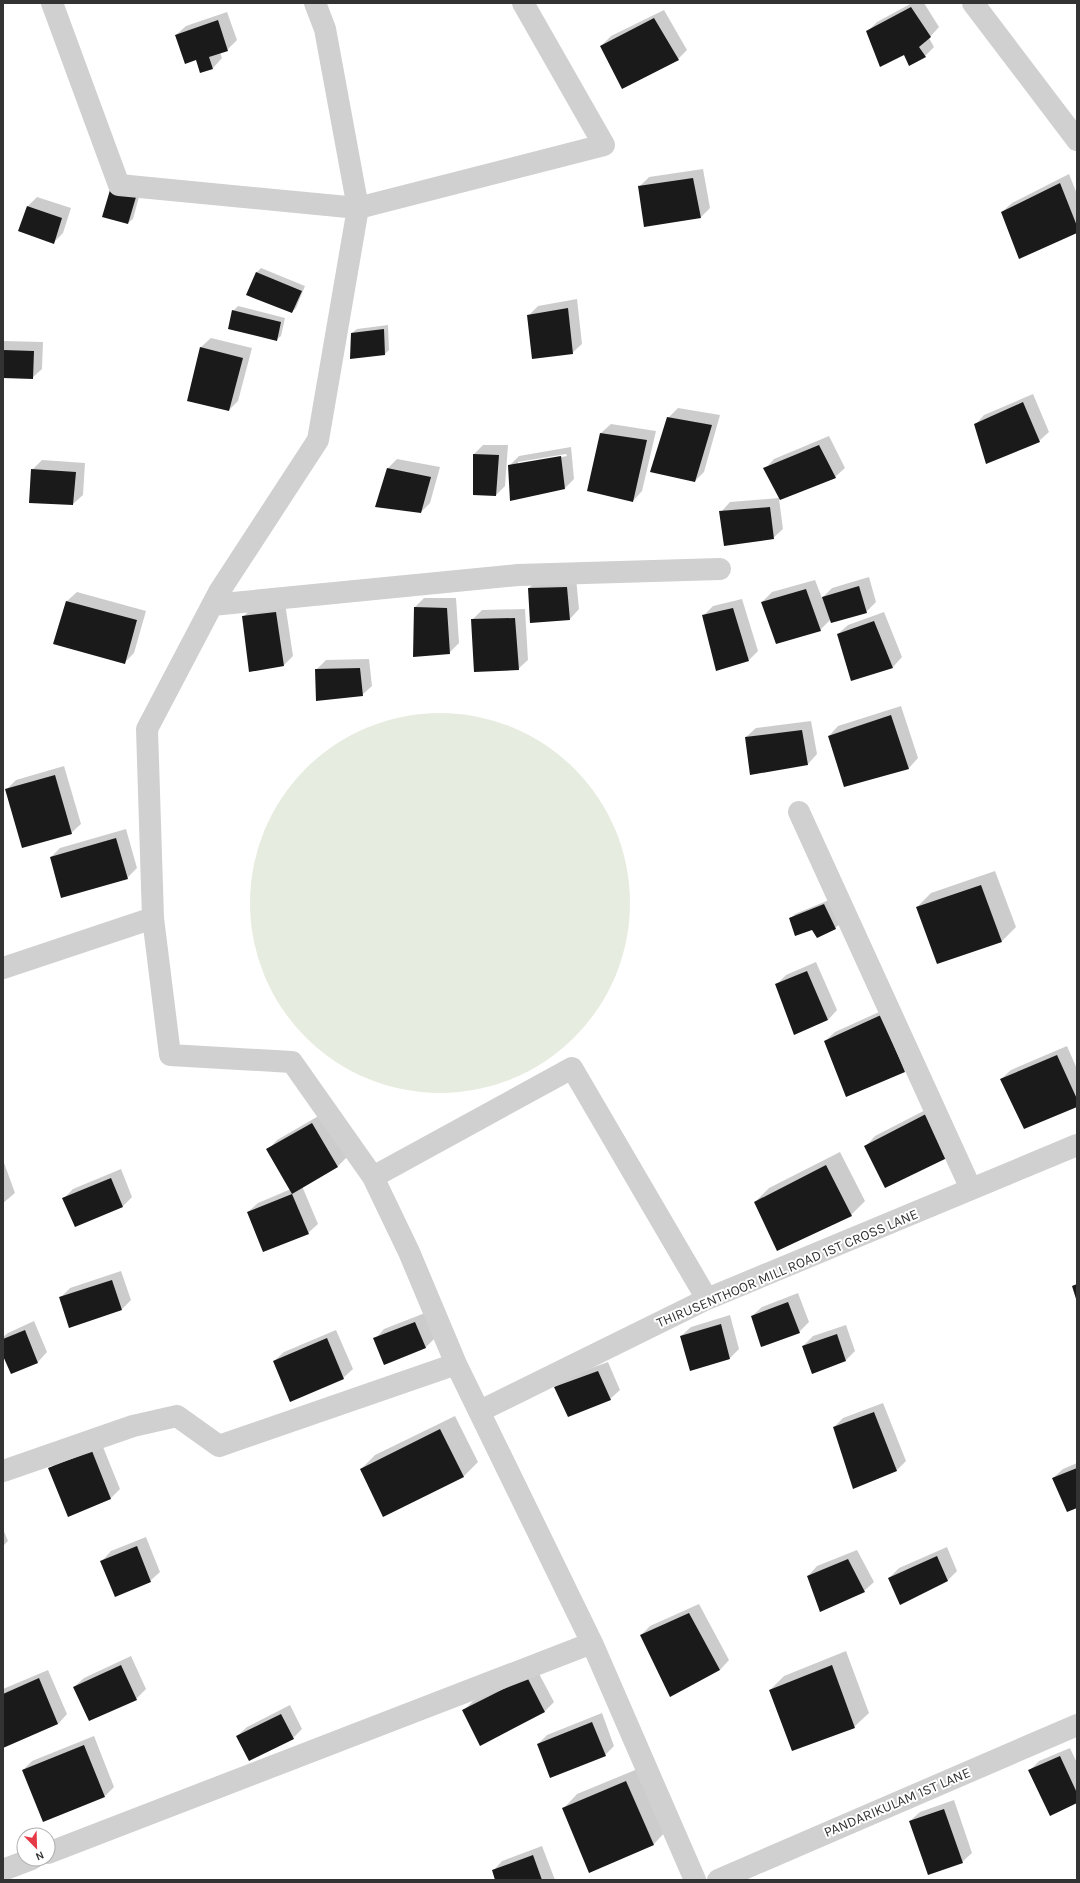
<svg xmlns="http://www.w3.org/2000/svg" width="1080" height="1883" viewBox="0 0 1080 1883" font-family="Karla,sans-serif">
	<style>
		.green { fill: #e6ecdf }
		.shadow { fill: #0003; fill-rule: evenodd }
		.building { fill: #1a1a1a }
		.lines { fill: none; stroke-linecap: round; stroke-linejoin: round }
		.minor { stroke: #d0d0d0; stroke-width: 22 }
		.labels { text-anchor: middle; stroke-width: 4; stroke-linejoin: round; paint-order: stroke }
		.street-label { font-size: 14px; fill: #333; stroke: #fff }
	</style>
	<rect width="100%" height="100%" fill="#fff"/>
	<!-- green -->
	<path class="green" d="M250 903a190 190 0 1 1 380 0a190 190 0 1 1-380 0Z"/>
	<!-- shadow -->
	<path class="shadow" d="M912,3H924L939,27L929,38L934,47L925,56L904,53L867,32L877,22Z
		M664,10L687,50L678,59L601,46L611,36Z
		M227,12L237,40L227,50L220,52L222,58L213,68L196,59L176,35L186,26Z
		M703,169L710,208L701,217L639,187L649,177Z
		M1069,174L1077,194V232L1002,212L1012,203Z
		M140,193L133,219L128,223L103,216Z
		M37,197L71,208L63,233L53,243L19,231L28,206Z
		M261,268L305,286L296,308L292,312L256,273Z
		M577,299L582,344L572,353L528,316L538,306Z
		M238,306L285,318L281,336L276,340L233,311Z
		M388,325L389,350L385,354L352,333L357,329Z
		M211,338L252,348L238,401L229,410L201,347Z
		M3,341L43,342L42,369L32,378L3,377Z
		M1033,394L1049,432L1039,441L975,425L984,415Z
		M678,408L720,415L704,472L695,481L668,418Z
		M611,424L656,431L642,491L633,501L589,490L601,433Z
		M829,436L845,468L835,477L779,499L783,529L773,538L721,512L730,502L779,498L765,469L774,459Z
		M483,445H508L505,486L496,495L474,454Z
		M571,447L574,479L565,488L509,466L519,456ZM566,454L567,456L518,465V462Z
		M397,459L440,467L430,503L421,512L388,468Z
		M42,460L85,463L83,495L73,504L32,470Z
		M869,577L876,602L866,612L831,619L820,630L762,602L772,592L815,580L822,598L832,588Z
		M576,578L579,609L570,619L531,622L529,588L539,579Z
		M77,592L146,611L134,653L124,663L55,643L67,601Z
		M424,598H456L459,643L449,653L415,607Z
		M742,599L758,651L749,660L704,615L713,606Z
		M285,603L293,656L284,665L250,671L243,617L253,607Z
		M525,609L528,660L518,669L472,620L482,610Z
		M884,612L902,657L893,667L852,680L838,634L848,625Z
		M369,659L372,686L362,695L316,670L326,660Z
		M901,706L918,758L909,768L845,786L829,736L838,726Z
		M811,721L817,754L808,764L746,737L756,728Z
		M64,766L81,824L71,833L6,790L16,780Z
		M126,829L137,868L127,878L51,857L60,848Z
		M995,871L1016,927L1002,941L917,907L931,893Z
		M829,900L840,924L835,928H813L790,919L795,914Z
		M816,962L837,1010L828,1020L777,984L786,975Z
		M890,1007L914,1062L904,1071L825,1041L835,1032Z
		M1067,1046L1077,1069V1106L1001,1079L1011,1070Z
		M935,1105L956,1147L866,1146L875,1136Z
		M322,1114L347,1157L338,1166L302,1186L318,1224L308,1233L248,1212L258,1203L291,1189L268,1150L277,1140Z
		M840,1152L865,1201L851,1215L755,1202L769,1188Z
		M3,1160L15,1193L3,1203Z
		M121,1169L132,1197L123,1206L75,1226L64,1198L73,1189Z
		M121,1271L131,1300L122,1309L70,1327L60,1298L70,1288Z
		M798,1293L809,1322L799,1332L752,1316L762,1307Z
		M425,1313L435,1338L425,1348L375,1339L384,1329Z
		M730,1315L739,1349L730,1358L681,1336L691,1327Z
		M34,1321L47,1352L38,1362L11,1373L3,1354V1337L8,1333Z
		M846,1325L855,1351L846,1360L812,1373L803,1346L813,1336Z
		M336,1330L353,1369L343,1378L274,1361L284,1352Z
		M608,1362L620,1390L610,1399L555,1387L564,1378Z
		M883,1403L906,1461L897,1470L854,1488L834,1427L843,1418Z
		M455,1416L478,1462L464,1476L384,1516L361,1469L375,1455Z
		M101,1442L120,1489L111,1498L68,1515L50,1469L59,1459Z
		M1077,1463V1507L1053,1478L1063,1469Z
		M3,1529L8,1541L3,1546Z
		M146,1537L160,1572L150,1581L102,1561L111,1551Z
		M947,1547L957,1571L948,1580L901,1604L889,1578L899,1568Z
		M857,1550L874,1582L864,1591L808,1576L817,1566Z
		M699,1604L729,1660L720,1670L641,1635L650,1626Z
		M846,1651L869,1713L854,1727L770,1690L784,1676Z
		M131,1656L146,1689L136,1699L74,1687L84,1678Z
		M536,1668L554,1702L545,1711L481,1744L463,1711L473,1701Z
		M48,1670L67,1714L58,1724L4,1746L3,1689Z
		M290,1705L302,1729L293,1738L237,1736L247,1727Z
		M602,1713L614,1746L605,1755L538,1744L547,1735Z
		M94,1736L114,1787L104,1797L23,1770L32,1761Z
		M1070,1748L1077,1763V1802L1030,1770L1039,1761Z
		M640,1768L667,1830L653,1845L563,1809L577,1794Z
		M954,1800L972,1853L962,1862L910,1821L920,1812Z
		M542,1846L555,1880H496L493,1871L502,1861Z"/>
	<!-- building -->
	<path class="building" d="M911,7L931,37L919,47L926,57L909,66L904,55L880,67L866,31Z
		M654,18L679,60L622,89L600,46Z
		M218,20L228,51L209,57L213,69L200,73L196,60L185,64L175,35Z
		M693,178L701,218L644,227L638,186Z
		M1060,183L1077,226V233L1019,259L1001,212Z
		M110,190L136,197L128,224L102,217Z
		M27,206L62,218L54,244L18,231Z
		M256,272L302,291L292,313L246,295Z
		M568,308L573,354L532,359L527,315Z
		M232,310L281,322L277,341L228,329Z
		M384,329L385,355L350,359L351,333Z
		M200,347L243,358L229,411L187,401Z
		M3,350L34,351L33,379L3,378Z
		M1023,402L1040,442L986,464L974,424Z
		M667,417L712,425L695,482L650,472Z
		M600,433L647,440L633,502L587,491Z
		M819,445L836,478L780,500L763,468Z
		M473,454L499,455L496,496L473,495Z
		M561,456L565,489L510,501L508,465Z
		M387,468L431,477L421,513L375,507Z
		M31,469L76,472L73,505L29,503Z
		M770,507L774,539L724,546L719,511Z
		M859,586L867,613L831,623L822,597Z
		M567,587L570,620L530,623L528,588Z
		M806,589L821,631L776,644L761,602Z
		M66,601L137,620L125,664L53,644Z
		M414,607L447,608L450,654L413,657Z
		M733,608L749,661L716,671L702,615Z
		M276,612L284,666L249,672L242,616Z
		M515,618L519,670L474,672L471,619Z
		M874,621L893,668L851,681L837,634Z
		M360,668L363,696L316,701L315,669Z
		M891,715L909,769L844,787L828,736Z
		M802,730L808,765L750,775L745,737Z
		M55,775L72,834L22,848L5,789Z
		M116,838L128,879L61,898L50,857Z
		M981,885L1002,942L937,964L916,907Z
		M824,904L836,929L817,938L812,930L795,936L789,918Z
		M807,971L828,1020L794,1035L775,984Z
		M881,1015L905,1072L846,1097L824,1041Z
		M1057,1055L1077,1099V1107L1024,1129L1000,1079Z
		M926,1114L947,1158L885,1188L864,1146Z
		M312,1123L338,1167L292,1194L309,1234L263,1252L247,1212L292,1194L266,1149Z
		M826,1165L852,1216L777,1251L754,1202Z
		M111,1178L123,1207L75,1227L62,1198Z
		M112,1280L122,1310L69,1328L59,1297Z
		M1077,1284V1302L1072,1286Z
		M788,1302L800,1333L761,1347L751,1316Z
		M415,1322L426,1348L384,1365L373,1338Z
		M721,1324L730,1359L690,1371L680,1336Z
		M25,1330L38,1363L11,1374L3,1356V1339Z
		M837,1334L846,1361L812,1374L802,1346Z
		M327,1338L344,1379L290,1402L273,1361Z
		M598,1371L611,1400L568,1417L554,1387Z
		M874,1412L897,1471L853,1489L833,1427Z
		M440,1429L464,1477L383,1517L360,1469Z
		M92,1451L111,1499L68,1517L48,1468Z
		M1077,1468V1508L1067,1512L1052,1478Z
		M137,1546L151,1582L115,1597L100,1561Z
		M937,1556L948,1581L900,1605L888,1578Z
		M848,1559L865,1592L820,1612L807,1576Z
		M689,1613L720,1670L670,1697L640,1635Z
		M121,1665L137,1700L89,1721L73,1687Z
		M832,1665L855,1728L792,1751L769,1690Z
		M527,1677L545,1712L480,1746L462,1710Z
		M39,1678L58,1724L3,1748V1694Z
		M281,1714L294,1739L249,1761L236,1736Z
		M592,1722L606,1756L550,1778L537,1744Z
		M84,1745L105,1797L43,1822L22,1770Z
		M1060,1756L1077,1793V1803L1050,1816L1028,1770Z
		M626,1781L654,1845L589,1873L562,1808Z
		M944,1809L963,1863L928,1875L909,1821Z
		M533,1855L542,1880H495L492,1870Z"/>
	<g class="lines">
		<!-- minor -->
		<path class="minor" d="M52,3L119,185L358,208L318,440L219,592L147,729L153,918L170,1055L292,1062L373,1177L409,1252L456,1364L592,1643L695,1880
			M315,3L325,29L358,208L604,145L523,3
			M973,3L1077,140
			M212,605L518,575L720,569
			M799,812L971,1189
			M3,968L153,918
			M373,1177L572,1068L707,1299
			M480,1411L707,1299L1077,1145
			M3,1471L133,1426L177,1416L219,1446L456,1364
			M48,1853L592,1643
			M3,1870L32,1859
			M718,1880L1077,1725"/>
	</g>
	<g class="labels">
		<!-- street labels -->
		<g class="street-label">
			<text transform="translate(787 1268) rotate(-23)" y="5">THIRUSENTHOOR MILL ROAD 1ST CROSS LANE</text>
			<text transform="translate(897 1802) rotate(-23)" y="5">PANDARIKULAM 1ST LANE</text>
		</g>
	</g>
	<!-- border -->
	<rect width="1080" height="1883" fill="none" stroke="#333333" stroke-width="8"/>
	<!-- north arrow -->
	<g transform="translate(36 1847) rotate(157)"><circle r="19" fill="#ffffff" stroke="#adadad"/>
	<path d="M0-3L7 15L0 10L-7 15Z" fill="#e63946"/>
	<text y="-6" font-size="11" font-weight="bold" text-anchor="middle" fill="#333333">N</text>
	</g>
</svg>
